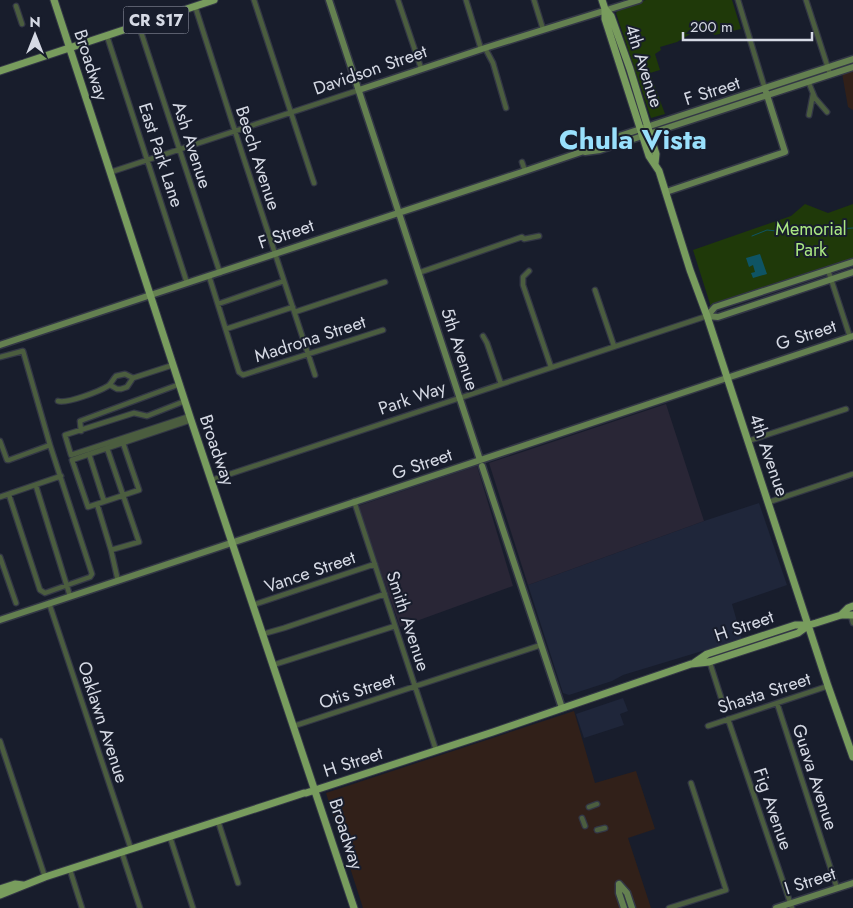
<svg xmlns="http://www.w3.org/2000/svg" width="853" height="908" viewBox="0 0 853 908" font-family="Jost,sans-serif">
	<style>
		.commercial { fill: #312019 }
		.built { fill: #1f263a }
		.education { fill: #292636 }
		.green { fill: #1f3909 }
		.water { fill: #0e5464 }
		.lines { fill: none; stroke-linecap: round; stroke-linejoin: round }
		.stream { stroke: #0e5464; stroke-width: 1 }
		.street-casing { stroke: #333746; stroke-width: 7 }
		.secondary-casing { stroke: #333746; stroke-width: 9 }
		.primary-casing { stroke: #333746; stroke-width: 9 }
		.street { stroke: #4b5d3f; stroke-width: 4.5 }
		.secondary { stroke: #648050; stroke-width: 6 }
		.primary { stroke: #789c5d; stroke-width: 7 }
		.labels { text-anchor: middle; stroke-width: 4; stroke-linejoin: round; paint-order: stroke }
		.shield { fill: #181d2c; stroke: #9da1ae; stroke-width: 1 }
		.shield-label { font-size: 16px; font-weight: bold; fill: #d6dae5 }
		.street-label { font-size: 18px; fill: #d6dae5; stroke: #181d2c }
		.park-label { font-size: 18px; fill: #abe883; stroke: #181d2c }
		.town-label { font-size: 28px; font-weight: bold; fill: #99e0fc; stroke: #181d2c }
	</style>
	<rect width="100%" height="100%" fill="#181d2c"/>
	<!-- commercial -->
	<path class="commercial" d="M853,70V110L848,107L842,73Z
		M574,711L595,783L636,771L655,829L628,838L651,908H363L326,793Z"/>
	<!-- built -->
	<path class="built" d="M759,503L787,585L732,604L742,639L623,675L612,681L569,695L563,693L528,585L704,521Z
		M623,698L628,711L620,714L624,725L584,738L576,714Z"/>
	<!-- education -->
	<path class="education" d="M666,404L704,521L528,585L489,463Z
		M477,466L513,586L400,627L358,506Z"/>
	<!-- green -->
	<path class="green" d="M646,0H732L741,29L715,35L703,29L697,30L677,42L660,47L661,50L655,54L660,70L650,73L665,114L651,118L616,13L620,8Z
		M805,204L828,213L853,204V259L770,286L711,307L693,250L791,216Z"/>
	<!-- water -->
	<path class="water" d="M760,254L767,274L753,278L751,273L755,272L753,265L749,267L746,258Z"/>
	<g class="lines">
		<!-- stream -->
		<path class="stream" d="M752,236L767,230L787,232L853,228"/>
		<!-- street casing -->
		<g class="street-casing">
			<path id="street" d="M254,0L314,183
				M398,0L421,68
				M466,0L481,49
				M534,0L543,29
				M738,0L765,89
				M806,0L830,74
				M16,6L22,24
				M195,6L243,156L315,375
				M139,26L220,273
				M107,36L187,283
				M485,48L493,63L506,108
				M808,81L815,98L827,112
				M809,115L813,94
				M522,162L525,171
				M111,172L359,90
				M828,270L850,337
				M529,271L523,277V285L551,367
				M418,273L522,237L524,239L539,236
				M209,276L239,372L243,375L383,330
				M595,290L614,346
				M218,304L284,281
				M295,312L385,282
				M226,329L293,307
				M483,336L487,343L501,384
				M0,357L23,351L50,445L92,574L90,577L45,593L40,590L9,495
				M110,385L117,389H121L127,387L133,378L173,365
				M58,401C67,404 100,391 108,386C111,384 113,379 116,376L125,374L133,378
				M185,401L147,416L134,413L65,435L71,455L190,416
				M81,431L80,421L180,384
				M0,441L7,460H9L50,445
				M748,441L846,409
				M123,443L139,490L88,507L72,460L191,420
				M107,448L139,542L111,550
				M89,454L104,501
				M212,480L707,316
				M36,486L70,596
				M0,497L61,476
				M354,501L436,750
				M769,502L853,474
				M97,504L111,550L118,581
				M0,557L16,603
				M49,603L131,849
				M253,605L375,564
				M851,616L853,623
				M263,634L284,628L385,594
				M709,660L725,710
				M273,665L395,626
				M777,703L837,888
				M728,719L792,908
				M294,726L541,645
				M708,726L828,686
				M0,741L45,877
				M589,807L597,804
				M582,818L585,826
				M218,821L238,883
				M597,830L605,828
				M170,837L193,908
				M122,853L140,908
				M70,870L82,908
				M669,908L726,890L691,783"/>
		</g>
		<!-- secondary casing -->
		<g class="secondary-casing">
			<path id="secondary" d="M329,0L480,460
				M359,90L485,48L639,0
				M585,152L600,150L618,144L853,67
				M666,192L785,152L766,92
				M707,316L715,307L853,262
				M707,316L718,317L853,272
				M0,345L525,171L581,152L595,144L853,59
				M482,466L562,708
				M0,620L853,336
				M619,884L627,893L632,908
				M619,884V893L624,908
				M776,908L853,883"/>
		</g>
		<!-- primary casing -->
		<g class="primary-casing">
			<path id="primary" d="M54,0L191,420L354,908
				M602,0L605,9V19L649,156L659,171L690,270L707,316L828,686L853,757
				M605,9L611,16L630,69L656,154L655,164
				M0,71L214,0
				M841,615L848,608L853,606
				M694,663L707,654L795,625H808
				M306,793L493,732L691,664L709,662L798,633L809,625L816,623L841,615H853
				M0,889L15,884L23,885
				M0,895L45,877L304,793"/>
		</g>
		<!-- street -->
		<use href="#street" class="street"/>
		<!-- secondary -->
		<use href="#secondary" class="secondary"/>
		<!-- primary -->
		<use href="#primary" class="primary"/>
	</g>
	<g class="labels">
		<!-- shield labels -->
		<rect class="shield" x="123.5" y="6.5" width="65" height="27" rx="4"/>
		<g class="shield-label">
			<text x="156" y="26">CR S17</text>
		</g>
		<!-- street labels -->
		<g class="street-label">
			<text transform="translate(91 65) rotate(72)" y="6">Broadway</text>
			<text transform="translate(644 66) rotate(72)" y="6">4th Avenue</text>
			<text transform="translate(370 70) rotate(-19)" y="6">Davidson Street</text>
			<text transform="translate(712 91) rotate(-18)" y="6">F Street</text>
			<text transform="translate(192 145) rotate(72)" y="6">Ash Avenue</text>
			<text transform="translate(161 155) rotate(72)" y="6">East Park Lane</text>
			<text transform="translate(258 158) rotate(72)" y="6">Beech Avenue</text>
			<text transform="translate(286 234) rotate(-19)" y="6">F Street</text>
			<text transform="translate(806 335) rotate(-18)" y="6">G Street</text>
			<text transform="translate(310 339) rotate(-18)" y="6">Madrona Street</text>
			<text transform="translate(460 349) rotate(72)" y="6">5th Avenue</text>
			<text transform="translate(412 398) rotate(-19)" y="6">Park Way</text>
			<text transform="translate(217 450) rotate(71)" y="6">Broadway</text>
			<text transform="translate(769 455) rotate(71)" y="6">4th Avenue</text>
			<text transform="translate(422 464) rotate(-19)" y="6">G Street</text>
			<text transform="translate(310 572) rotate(-19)" y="6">Vance Street</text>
			<text transform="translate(408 621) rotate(72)" y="6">Smith Avenue</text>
			<text transform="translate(744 626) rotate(-19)" y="6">H Street</text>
			<text transform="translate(357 691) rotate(-18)" y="6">Otis Street</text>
			<text transform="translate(764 693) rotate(-18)" y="6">Shasta Street</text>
			<text transform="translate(103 722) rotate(72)" y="6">Oaklawn Avenue</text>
			<text transform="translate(353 762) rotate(-18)" y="6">H Street</text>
			<text transform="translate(815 777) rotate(72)" y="6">Guava Avenue</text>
			<text transform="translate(773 809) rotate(71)" y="6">Fig Avenue</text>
			<text transform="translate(346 834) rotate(72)" y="6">Broadway</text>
			<text transform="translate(810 881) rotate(-18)" y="6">I Street</text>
		</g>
		<!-- park labels -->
		<g class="park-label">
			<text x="811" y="235">Memorial<tspan x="811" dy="21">Park</tspan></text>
		</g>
		<!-- town labels -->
		<g class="town-label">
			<text x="633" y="149">Chula Vista</text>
		</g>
	</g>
	<!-- north arrow -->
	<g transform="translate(35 35)" stroke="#181d2c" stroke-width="4" paint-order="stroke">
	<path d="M0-4L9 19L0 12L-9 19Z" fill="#d6dae5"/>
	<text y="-8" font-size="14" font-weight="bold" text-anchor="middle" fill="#d6dae5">N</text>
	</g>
	<!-- scale -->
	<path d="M683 32v8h129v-8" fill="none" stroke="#d6dae5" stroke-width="2.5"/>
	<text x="690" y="32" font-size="15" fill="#d6dae5" stroke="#181d2c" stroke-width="4" paint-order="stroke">200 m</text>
</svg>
